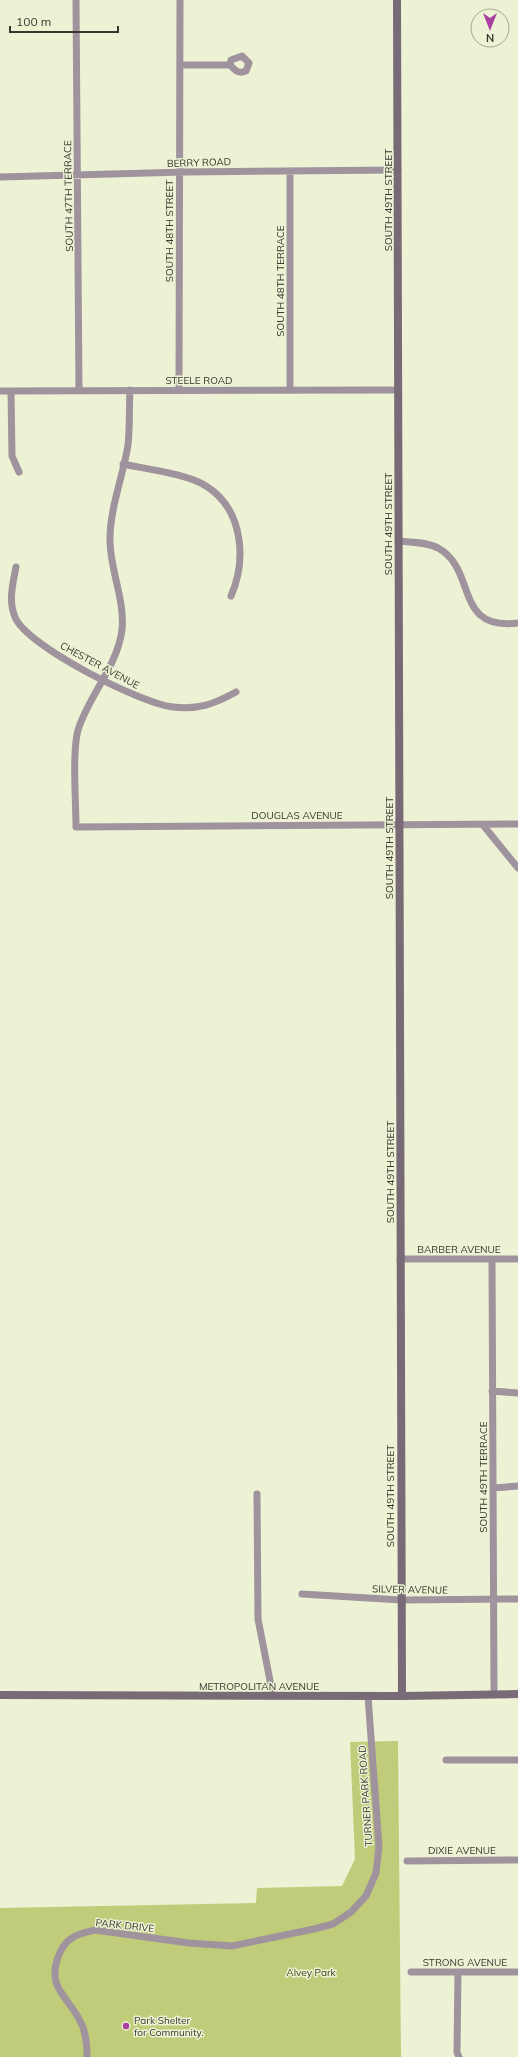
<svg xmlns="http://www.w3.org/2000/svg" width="518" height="2057" viewBox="0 0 518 2057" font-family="Mulish,sans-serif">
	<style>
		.green { fill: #c1cc7a }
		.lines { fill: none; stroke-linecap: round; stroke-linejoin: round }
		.street { stroke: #9f949d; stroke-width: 7 }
		.secondary { stroke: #796a77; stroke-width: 8 }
		.poi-dot { fill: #a93fa0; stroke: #edf2d4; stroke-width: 1.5 }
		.labels { text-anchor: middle; stroke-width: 3; stroke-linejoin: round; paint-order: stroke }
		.street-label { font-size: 10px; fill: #36382c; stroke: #edf2d4 }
		.park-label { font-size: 10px; fill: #383d16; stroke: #edf2d4 }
		.poi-label { font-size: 10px; fill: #36382c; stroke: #edf2d4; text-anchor: start }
	</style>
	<rect width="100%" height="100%" fill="#edf2d4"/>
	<!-- green -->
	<path class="green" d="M398,1741L401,2057H0V1908L256,1903L257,1888L342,1886L355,1859L350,1742Z"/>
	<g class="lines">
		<!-- street -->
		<path class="street" d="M76,0L79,391
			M180,65H230L231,60L242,56L249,63L246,71C238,74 236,71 230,65
			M290,171V390
			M0,177L185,172L398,170
			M130,390C129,408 130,427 128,445C123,477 109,510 110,543C111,572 125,601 122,630C117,667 89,695 78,730C72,752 76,802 76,827L518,824
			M179,390L180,0
			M0,391L398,390
			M11,391L12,456L19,472
			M123,464C146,469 188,474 206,486C243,509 247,559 231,596
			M398,541C411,542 426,542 438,548C478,570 453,631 518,623
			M16,567C13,583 8,601 15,617C26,646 142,704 173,707C199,710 214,704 236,692
			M483,825L518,868
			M400,1259H518
			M492,1259L494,1694
			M492,1391L518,1393
			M493,1488L518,1486
			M257,1494L258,1619L273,1696
			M302,1594L401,1600L518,1599
			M446,1760H518
			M407,1861L518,1860
			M411,1972H518
			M458,1972L457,2052L459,2057
			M87,2057C87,2046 86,2031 80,2021C74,2008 63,1998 57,1985C51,1970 59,1946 72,1938C79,1933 87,1932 95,1930L189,1943L232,1946L314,1929L333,1924L351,1912L366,1896L376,1873L379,1846L368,1696"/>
		<!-- secondary -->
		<path class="secondary" d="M397,0L402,1696
			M0,1695L402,1696L518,1694"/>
	</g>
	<!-- markers -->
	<circle class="poi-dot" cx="126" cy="2026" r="4"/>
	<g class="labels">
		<!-- street labels -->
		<g class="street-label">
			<text transform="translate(199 162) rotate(-2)" y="4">BERRY ROAD</text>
			<text transform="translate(68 196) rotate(-91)" y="4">SOUTH 47TH TERRACE</text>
			<text transform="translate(388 200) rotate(-90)" y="4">SOUTH 49TH STREET</text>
			<text transform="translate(169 231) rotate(-90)" y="4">SOUTH 48TH STREET</text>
			<text transform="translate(280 281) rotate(-90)" y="4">SOUTH 48TH TERRACE</text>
			<text x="199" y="384">STEELE ROAD</text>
			<text transform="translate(388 524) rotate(-90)" y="4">SOUTH 49TH STREET</text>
			<text transform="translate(100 665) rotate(28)" y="4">CHESTER AVENUE</text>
			<text x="297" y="819">DOUGLAS AVENUE</text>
			<text transform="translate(389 848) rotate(-90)" y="4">SOUTH 49TH STREET</text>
			<text transform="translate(390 1172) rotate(-90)" y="4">SOUTH 49TH STREET</text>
			<text x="459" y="1253">BARBER AVENUE</text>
			<text transform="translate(483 1477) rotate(-90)" y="4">SOUTH 49TH TERRACE</text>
			<text transform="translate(390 1496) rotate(-90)" y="4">SOUTH 49TH STREET</text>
			<text transform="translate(410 1589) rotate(1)" y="4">SILVER AVENUE</text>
			<text x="259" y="1690">METROPOLITAN AVENUE</text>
			<text transform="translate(365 1796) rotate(-94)" y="4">TURNER PARK ROAD</text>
			<text x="462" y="1854">DIXIE AVENUE</text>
			<text transform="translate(125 1925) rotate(6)" y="4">PARK DRIVE</text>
			<text x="465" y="1966">STRONG AVENUE</text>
		</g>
		<!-- park labels -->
		<g class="park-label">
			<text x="311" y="1976">Alvey Park</text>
		</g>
		<!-- poi labels -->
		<g class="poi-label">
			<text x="134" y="2024">Park Shelter<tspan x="134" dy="12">for Community.</tspan></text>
		</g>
	</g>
	<!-- north arrow -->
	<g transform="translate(490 28) rotate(180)"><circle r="19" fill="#edf2d4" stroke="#a4a891"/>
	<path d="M0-3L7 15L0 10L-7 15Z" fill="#a93fa0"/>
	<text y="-6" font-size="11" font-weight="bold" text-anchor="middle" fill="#36382c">N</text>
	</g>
	<!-- scale -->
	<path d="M10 26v6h108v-6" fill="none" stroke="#36382c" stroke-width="2"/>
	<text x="16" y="26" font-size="12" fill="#36382c" stroke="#edf2d4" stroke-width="3" paint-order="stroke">100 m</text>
</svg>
